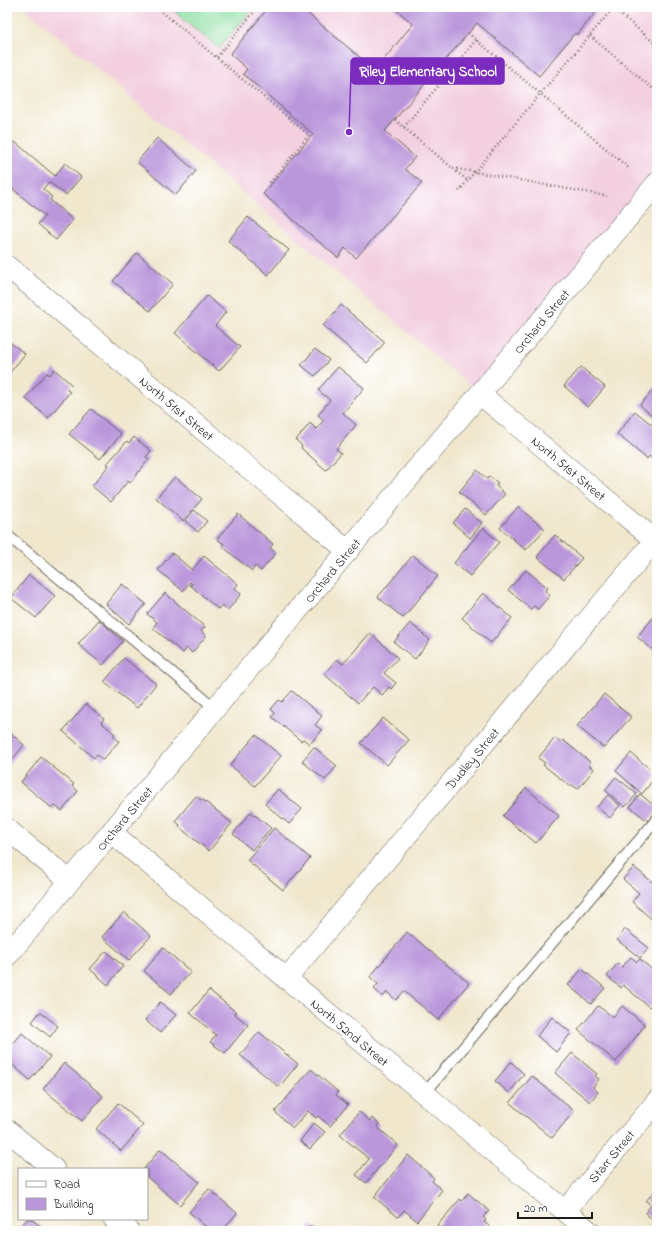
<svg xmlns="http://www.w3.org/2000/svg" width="664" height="1238" viewBox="0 0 664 1238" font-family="'Indie Flower',sans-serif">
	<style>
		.built { fill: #f3cfe0 }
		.green { fill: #8bdea0; stroke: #547d5e }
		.building { fill: #ba96db }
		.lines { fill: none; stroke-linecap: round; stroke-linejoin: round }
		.service-casing { stroke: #66635a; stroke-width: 12 }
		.minor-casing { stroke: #66635a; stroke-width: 22 }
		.path { stroke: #66635a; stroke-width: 2.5; stroke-dasharray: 1 3; stroke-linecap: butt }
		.service { stroke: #fff; stroke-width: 10 }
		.minor { stroke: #fff; stroke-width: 21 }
		.labels { text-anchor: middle; stroke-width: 3; stroke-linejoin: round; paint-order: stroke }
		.street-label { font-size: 13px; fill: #1c1c1c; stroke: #fff }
		.leader { fill: none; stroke: #7b2cbf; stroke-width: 1.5 }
		.callout-dot { fill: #7b2cbf; stroke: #fff; stroke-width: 1.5 }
		.callout { fill: #7b2cbf; stroke: #7b2cbf; stroke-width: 1.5 }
		.callout-label { font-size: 14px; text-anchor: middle; font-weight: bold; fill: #fff }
	</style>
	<rect width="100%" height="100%" fill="#fff"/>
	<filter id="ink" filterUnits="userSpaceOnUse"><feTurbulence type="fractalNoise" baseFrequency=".025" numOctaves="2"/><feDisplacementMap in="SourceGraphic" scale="8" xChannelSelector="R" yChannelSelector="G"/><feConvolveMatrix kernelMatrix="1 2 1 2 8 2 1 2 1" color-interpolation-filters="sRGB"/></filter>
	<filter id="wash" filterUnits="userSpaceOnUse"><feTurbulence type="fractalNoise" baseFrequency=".012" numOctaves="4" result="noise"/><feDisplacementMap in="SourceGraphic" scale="16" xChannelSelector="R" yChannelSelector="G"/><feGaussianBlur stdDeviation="0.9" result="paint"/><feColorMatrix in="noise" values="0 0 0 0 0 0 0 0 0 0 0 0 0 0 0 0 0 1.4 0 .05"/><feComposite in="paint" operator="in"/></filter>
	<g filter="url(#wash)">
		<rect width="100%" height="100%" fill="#f0e7cd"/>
		<!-- built -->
		<path class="built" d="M24,7H657V183L480,394Z"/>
		<!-- green -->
		<path class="green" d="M171,7H254L219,48L183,20Z"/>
		<g id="blocks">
			<!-- building -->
			<path class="building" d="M269,7H300L375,70L413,24L393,7H600L577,35L575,33L539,76L477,23L385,131L415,157L405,169L422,183L356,258L345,248L338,258L263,194L313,134L243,74L247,69L230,54Z
				M157,138L196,171L176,195L137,162Z
				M15,142L55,176L65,163L81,177L66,195L49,182L43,189L52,197L50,200L73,220L56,240L38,224L45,216L7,184V152Z
				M248,217L289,250L268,275L228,241Z
				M137,253L173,284L150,311L113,281Z
				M207,296L226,312L215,326L240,347L219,371L175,333Z
				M341,305L385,342L367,363L323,326Z
				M7,340L25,354L7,376Z
				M315,349L329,360L315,376L301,365Z
				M338,367L364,388L343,413L356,425L336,449L341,453L326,470L301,448L302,446L296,440L310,423L316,429L324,420L318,415L330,400L318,390Z
				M581,367L605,387L588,407L564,386Z
				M54,369L72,385L67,390L70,392L48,418L25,398L47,373L50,375Z
				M657,385V420L640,405Z
				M91,409L121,434L100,459L69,434Z
				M635,411L657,429V458L655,461L649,456L647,459L617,434Z
				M134,437L151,451L146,457L149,459L130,483L128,481L111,502L92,486L109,465L107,464L127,441L129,443Z
				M477,470L487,479L489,476L498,483L496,486L505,494L486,515L459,492Z
				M175,477L202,499L183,521L156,498Z
				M518,507L545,529L526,550L500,528Z
				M465,509L482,523L470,538L453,523Z
				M194,510L207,521L198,532L185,521Z
				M238,514L273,544L270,548L276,553L261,571L255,566L252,571L222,546L224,544L217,539Z
				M483,528L499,542L470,576L454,563Z
				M555,535L582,558L564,579L537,557Z
				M172,553L192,570L204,556L238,584L235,588L241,594L228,610L222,605L218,609L190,585L192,584L190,582L183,591L158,570Z
				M413,555L438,576L403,618L378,597Z
				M526,570L548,588L545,591L550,595L538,609L534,606L531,609L508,590Z
				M29,575L55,596L36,618L11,598Z
				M122,584L146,604L129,624L106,604Z
				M165,593L205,627L201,631L206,636L192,653L187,648L183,653L153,628L157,622L147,614Z
				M483,593L512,618L491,643L462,618Z
				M656,614H657V653L637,637Z
				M99,620L123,641L103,665L78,644Z
				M410,623L430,640L415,659L394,642Z
				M370,633L398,658L384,673L396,683L391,689L389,687L382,695L373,687L358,703L324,674L337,659L343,664Z
				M124,658L156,684L137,708L104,682Z
				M292,691L322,716L315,725L322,730L310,744L303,739L301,741L272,717L275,713L271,709L279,700L282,702Z
				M604,694L631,717L604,748L577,726Z
				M86,704L104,719L101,722L115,734L113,736L119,741L103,760L97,755L94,758L63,731Z
				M383,718L409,740L387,765L361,743Z
				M7,730L24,745L9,764L7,762Z
				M256,735L281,756L255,786L230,765Z
				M555,738L561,742L563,740L590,762L588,765L594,769L578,789L572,785L570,786L543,765L545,763L538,758Z
				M314,747L337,766L325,780L302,761Z
				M631,753L657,775L642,794L616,771Z
				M41,757L74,784L72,786L78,791L62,811L55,806L53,809L21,782Z
				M616,777L637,794L625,807L605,790Z
				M526,788L559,816L536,843L503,816Z
				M278,789L302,809L289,824L265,804Z
				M640,794L657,808V810L648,821L630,807Z
				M608,795L620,805L610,818L597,807Z
				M196,796L201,800L202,799L232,823L209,851L179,827L180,825L175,821Z
				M251,812L271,828L252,850L233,834Z
				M274,828L310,858L283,890L247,860Z
				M634,867L657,886V919L655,922L632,902L639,893L623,879Z
				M124,912L151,936L129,960L102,937Z
				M625,929L649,948L640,958L617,940Z
				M407,932L469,983L438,1020L404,991L396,1000L387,992L383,997L374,989L378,984L370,977Z
				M163,948L191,972L171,994L144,971Z
				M106,951L123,966L108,985L90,969Z
				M631,957L637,962L640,959L657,974V1010L651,1005L649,1007L623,985L621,988L607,976L618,963L622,967Z
				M582,969L605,988L591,1004L568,985Z
				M209,990L236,1012L235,1014L248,1025L225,1053L210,1042L216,1035L190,1013Z
				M160,1002L176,1015L160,1033L145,1020Z
				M598,1006L613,1017L622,1006L645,1025L616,1062L578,1030Z
				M40,1012L58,1026L50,1037L32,1022Z
				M552,1017L571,1033L556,1052L537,1036Z
				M259,1032L298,1064L279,1087L240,1055Z
				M22,1033L50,1057L30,1080L7,1060V1051Z
				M572,1053L597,1074L595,1076L599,1079L593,1087L598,1092L590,1102L555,1073Z
				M511,1062L524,1074L509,1093L495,1081Z
				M64,1063L103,1096L82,1121L43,1089Z
				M311,1069L338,1092L336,1095L348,1105L330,1126L318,1116L316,1118L308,1111L293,1128L275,1112Z
				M532,1076L574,1111L552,1138L510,1103Z
				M118,1103L143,1125L121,1151L96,1129Z
				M359,1112L370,1121L372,1118L379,1124L377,1127L398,1145L366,1183L356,1175L369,1159L340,1135Z
				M314,1123L325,1132L310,1149L300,1141Z
				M160,1149L199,1182L180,1205L147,1177V1169H144Z
				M408,1155L434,1178L432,1181L442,1190L417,1221L404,1210L398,1217L374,1197Z
				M657,1188V1223L645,1213L651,1205L646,1201Z
				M209,1189L237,1213L222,1231H211L189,1212Z
				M468,1193L489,1211L483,1217L486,1220L484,1222L495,1231H443L437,1226L460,1199L462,1201Z
				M27,1219H31L47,1231H17Z
				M311,1225L317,1231H306Z"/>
		</g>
	</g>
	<g filter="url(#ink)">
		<use href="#blocks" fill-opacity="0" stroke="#66635a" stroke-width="1"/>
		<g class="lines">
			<!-- service casing -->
			<g class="service-casing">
				<path id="service" d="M7,535L215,708
					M424,1094L657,819"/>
			</g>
			<!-- minor casing -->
			<g class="minor-casing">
				<path id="minor" d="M7,266L348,551
					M480,394L657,542
					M7,829L70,881
					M111,832L589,1231
					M7,956L657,183
					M286,979L657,538
					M7,1130L54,1169
					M565,1211L657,1101
					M114,1219L129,1231"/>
			</g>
			<!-- path -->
			<path class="path" d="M156,7L309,135L269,184
				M613,8L657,45
				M468,33L630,169
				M590,36L657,92
				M217,57L258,7
				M395,120L468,181
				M404,127L476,40
				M453,168L607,196
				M459,191L540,94L614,7"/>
			<!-- service -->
			<use href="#service" class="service"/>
			<!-- minor -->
			<use href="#minor" class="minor"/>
		</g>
	</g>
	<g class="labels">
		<!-- street labels -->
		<g class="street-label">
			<text transform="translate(541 321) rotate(-50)" y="5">Orchard Street</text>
			<text transform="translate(177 408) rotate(40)" y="5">North 51st Street</text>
			<text transform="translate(569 468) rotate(40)" y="5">North 51st Street</text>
			<text transform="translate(332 570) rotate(-50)" y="5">Orchard Street</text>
			<text transform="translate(472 758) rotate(-50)" y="5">Dudley Street</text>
			<text transform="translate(124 818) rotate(-50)" y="5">Orchard Street</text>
			<text transform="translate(350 1032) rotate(40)" y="5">North 52nd Street</text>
			<text transform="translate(611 1156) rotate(-50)" y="5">Starr Street</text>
		</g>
	</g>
	<!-- callouts -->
	<path class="leader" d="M349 132L351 71"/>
	<circle class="callout-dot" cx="349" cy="132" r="4"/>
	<rect class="callout" x="351" y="58" width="153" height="26" rx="4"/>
	<g class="callout-label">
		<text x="428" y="76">Riley Elementary School</text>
	</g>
	<!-- margin -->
	<rect width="664" height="1238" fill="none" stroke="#fff" stroke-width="24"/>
	<!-- legend -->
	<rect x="18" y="1168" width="130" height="52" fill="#ffffff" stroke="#a4a4a4"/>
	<rect x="26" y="1181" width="20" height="6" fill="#ffffff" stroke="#a4a4a4"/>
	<text x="54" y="1188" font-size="12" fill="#1c1c1c">Road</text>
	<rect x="26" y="1198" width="20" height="12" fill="#ba96db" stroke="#a4a4a4"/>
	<text x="54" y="1208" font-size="12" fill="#1c1c1c">Building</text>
	<!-- scale -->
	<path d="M518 1212v6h74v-6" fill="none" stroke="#1c1c1c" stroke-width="2"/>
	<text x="524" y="1212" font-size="12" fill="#1c1c1c" stroke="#ffffff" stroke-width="3" paint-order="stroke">20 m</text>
</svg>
